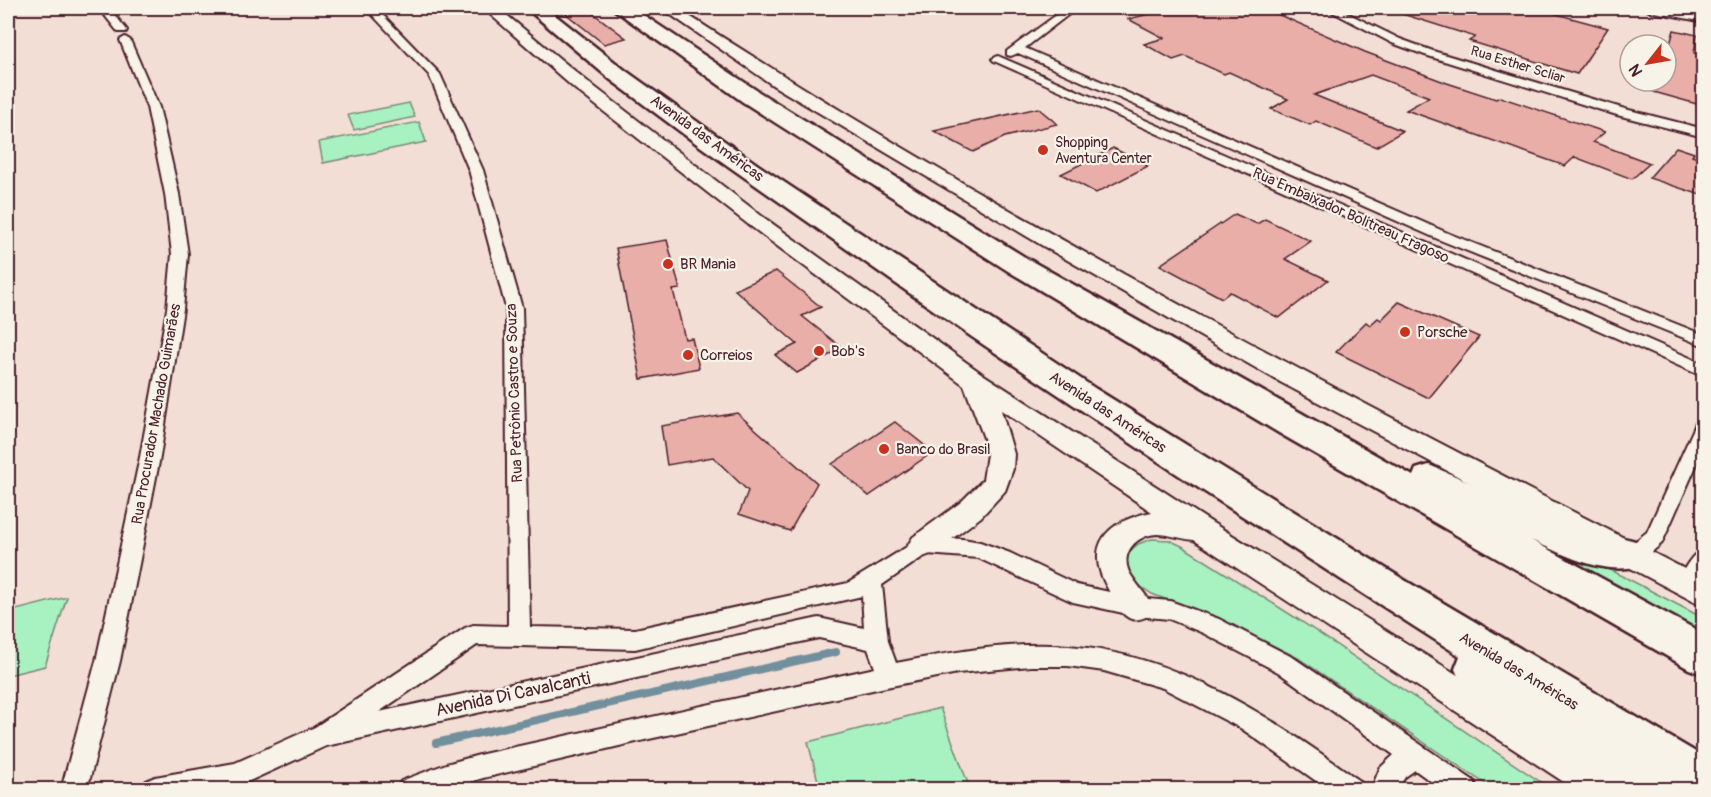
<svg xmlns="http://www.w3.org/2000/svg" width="1711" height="797" viewBox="0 0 1711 797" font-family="Pangolin,sans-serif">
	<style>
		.green { fill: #a8f1c0; stroke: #798876; stroke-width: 1.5 }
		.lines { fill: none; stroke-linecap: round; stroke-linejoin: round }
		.stream { stroke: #718f9c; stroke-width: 8 }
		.building { fill: #e9aea8; stroke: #4a1f2b; stroke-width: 1.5 }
		.street-casing { stroke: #4a1f2b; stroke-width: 4 }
		.secondary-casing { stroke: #4a1f2b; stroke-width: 4 }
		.highway-casing { stroke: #4a1f2b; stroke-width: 5 }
		.street { fill: #f7f3e8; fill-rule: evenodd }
		.secondary { fill: #f7f3e8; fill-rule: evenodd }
		.highway { fill: #f7f3e8; fill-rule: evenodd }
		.poi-dot { fill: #c8321e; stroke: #f7f3e8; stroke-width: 2 }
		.labels { text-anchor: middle; stroke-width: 4.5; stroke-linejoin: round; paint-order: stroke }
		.far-street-label { font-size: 14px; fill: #4a1f2b; stroke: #f7f3e8 }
		.far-poi-label { font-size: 14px; fill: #4a1f2b; stroke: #f7f3e8; text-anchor: start }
		.street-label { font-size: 15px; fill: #4a1f2b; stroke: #f7f3e8 }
		.poi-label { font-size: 15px; fill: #4a1f2b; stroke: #f7f3e8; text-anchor: start }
		.near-street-label { font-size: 18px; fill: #4a1f2b; stroke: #f7f3e8 }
	</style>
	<rect width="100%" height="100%" fill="#f3ded5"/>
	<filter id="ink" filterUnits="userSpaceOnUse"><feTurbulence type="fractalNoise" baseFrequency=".0167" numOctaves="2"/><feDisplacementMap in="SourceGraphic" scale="12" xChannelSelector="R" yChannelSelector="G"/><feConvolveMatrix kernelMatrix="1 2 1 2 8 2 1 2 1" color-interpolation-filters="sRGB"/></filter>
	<g filter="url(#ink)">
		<!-- green -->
		<path class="green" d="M409,103L415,117L354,130L348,115Z
			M419,122L426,142L323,163L319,142Z
			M1449,504L1613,571L1703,618V641Z
			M1152,539L1169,540L1182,546L1299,620L1551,789H1493L1298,658L1231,624L1152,594L1137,584L1129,572L1126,555L1138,544Z
			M67,597L45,666L8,675V612Z
			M940,708L969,786L958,790L820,789L808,742Z"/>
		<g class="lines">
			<!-- stream -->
			<path class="stream" d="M436,743L836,652"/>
		</g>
		<!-- building -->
		<path class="building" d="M561,8H586L626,38L604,44L560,9Z
			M1175,8H1263L1365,52L1447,83L1496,99L1500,97L1605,132L1593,142L1650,163L1632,179L1575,157L1565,166L1406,110L1429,97L1371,75L1314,95L1403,131L1376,147L1316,121L1310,125L1271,109L1288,99L1229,72L1224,74L1185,56L1173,60L1144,44L1164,38L1128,19Z
			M1396,8H1565L1556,14L1608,28L1577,74L1469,41L1475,37L1396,12Z
			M1674,30L1697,35L1694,53L1704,55V106L1654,92L1661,81H1666V73L1675,60L1666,58Z
			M1038,108L1057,124L1005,137L973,152L934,131Z
			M1676,147L1694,153L1692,156L1704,160V196L1649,178Z
			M1113,148L1148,166L1096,193L1061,174Z
			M1235,214L1257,224L1265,219L1311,241L1285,259L1328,280L1279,318L1230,292L1222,298L1160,265Z
			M667,240L680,289L673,290L685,339L692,338L699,368L641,379L616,248Z
			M776,271L821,307L802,316L842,348L797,373L775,355L797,344L735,290Z
			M1399,302L1479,337L1429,398L1336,352L1366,322L1370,325L1378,318L1381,320Z
			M737,413L817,483L790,531L739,514L748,491L713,457L667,465L661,426Z
			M895,422L933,452L869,496L832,464Z"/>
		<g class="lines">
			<!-- street casing -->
			<g class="street-casing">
				<path id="street" d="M99,8H109L127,30L126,32H118Z
					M366,8H376L440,74L483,170L522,308L530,627L635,629L848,583L923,537L963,539L980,542L1010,553L1077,585L1137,598L1170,601L1219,619L1294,658L1474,781L1478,790H1443L1415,770L1405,777L1397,790H1371L1380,768L1394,755L1278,672L1203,633L1169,619L1137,616L1073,602L978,558L927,554L882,585L888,641L896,663C953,652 1011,641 1069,646C1180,655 1272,718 1360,781L1364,790H1329L1242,729L1163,688L1104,671L1068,666H1031L958,673L886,687L649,739L483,778L444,790H397L401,781L446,764L483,754L875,668L868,649L819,638L326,746L236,787L225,790H142L146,781L155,777L235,763L315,727L465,628L473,625L508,626L506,308L469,170L429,75ZM862,596L864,628L819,618L379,712L477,645L635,649Z
					M1066,8H1077L1025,48L1450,234L1704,335V346L1440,240L1018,53L1011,56L1007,55V51Z
					M1325,8H1337L1400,39L1433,51L1625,109L1704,129V137L1617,115L1425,55L1392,43Z
					M1644,8H1662L1704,16V22L1649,11Z
					M125,37L130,40L159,107L179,194L188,254L183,309L160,457L120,661L87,790H61L96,661L140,457L167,309L172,254L165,194L147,107L120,40Z
					M998,56L1704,364V377L994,61L992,59Z
					M1704,421V448L1662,543L1646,557L1628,563L1621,560L1617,554L1621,548L1632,544L1647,532L1694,428L1696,423Z
					M1704,549V576L1695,591L1687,594L1679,591L1676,585C1682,573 1691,553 1704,549Z"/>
			</g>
			<!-- secondary casing -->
			<g class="secondary-casing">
				<path id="secondary" d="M483,8H498L587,81L763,217L981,373L1211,522L1622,777L1627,790H1576L1194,540C1182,539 1169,534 1157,534C1137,535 1120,552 1129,572C1136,584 1146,594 1153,607L1148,616C1141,619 1133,622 1126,616C1119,611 1112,597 1108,589C1083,545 1107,521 1152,512L1001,410L1014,454L1013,469L1005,491L981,517L933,553L923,557L913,553L908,545L913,537L961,502L983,480L987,454L984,438L964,385L749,225L575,89Z
					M661,8H677C1006,222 1355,400 1704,579V607L1282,383L1043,246L774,86Z"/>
			</g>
			<!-- highway casing -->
			<g class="highway-casing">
				<path id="highway" d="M526,8H546L626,71L758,165L1096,389L1406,581L1704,757V790H1672L1668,787L1669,790H1606L1461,683L1455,669L1460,656L1174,472L972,337L697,144L611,80Z
					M612,8H633L759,92L1028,259L1413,476L1416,469L1429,465L1581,529C1602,536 1622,536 1642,543L1647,554L1642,565C1605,577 1565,555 1531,540L1704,634V675L1689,669L1279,433L1008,271L743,102Z"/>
			</g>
			<!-- street -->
			<use href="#street" class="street"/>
			<!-- secondary -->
			<use href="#secondary" class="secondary"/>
			<!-- highway -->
			<use href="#highway" class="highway"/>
		</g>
	</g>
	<!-- markers -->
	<g class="poi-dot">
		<circle cx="1043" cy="150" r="6"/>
		<circle cx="668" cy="264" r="6"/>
		<circle cx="1405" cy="332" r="6"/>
		<circle cx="819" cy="351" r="6"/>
		<circle cx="688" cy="355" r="6"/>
		<circle cx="884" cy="449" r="6"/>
	</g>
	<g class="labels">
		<!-- far-street labels -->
		<g class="far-street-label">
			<text transform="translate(1518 64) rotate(17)" y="5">Rua Esther Scliar</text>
		</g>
		<!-- far-poi labels -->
		<g class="far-poi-label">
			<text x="1055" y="147">Shopping<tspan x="1055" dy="16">Aventura Center</tspan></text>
		</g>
		<!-- street labels -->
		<g class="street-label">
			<text transform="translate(707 138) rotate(36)" y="5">Avenida das Américas</text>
			<text transform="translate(1351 215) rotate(24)" y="5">Rua Embaixador Bolitreau Fragoso</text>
			<text transform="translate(514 393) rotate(-92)" y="5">Rua Petrônio Castro e Souza</text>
			<text transform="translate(1108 412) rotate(33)" y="5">Avenida das Américas</text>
			<text transform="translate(156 414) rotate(-80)" y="5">Rua Procurador Machado Guimarães</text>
			<text transform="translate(1519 671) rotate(31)" y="5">Avenida das Américas</text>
		</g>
		<!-- poi labels -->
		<g class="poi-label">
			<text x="680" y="269">BR Mania</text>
			<text x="1417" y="337">Porsche</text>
			<text x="831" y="356">Bob's</text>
			<text x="700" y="360">Correios</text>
			<text x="896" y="454">Banco do Brasil</text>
		</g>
		<!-- near-street labels -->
		<g class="near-street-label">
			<text transform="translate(513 694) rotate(-12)" y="6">Avenida Di Cavalcanti</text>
		</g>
	</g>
	<!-- margin -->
	<rect width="1711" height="797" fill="none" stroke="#f7f3e8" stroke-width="30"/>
	<rect x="15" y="15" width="1681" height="767" fill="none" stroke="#4a1f2b" stroke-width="2" filter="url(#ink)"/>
	<!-- north arrow -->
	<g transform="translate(1648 63) rotate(239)"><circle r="28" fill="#f7f3e8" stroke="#b29e9c" stroke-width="1.5"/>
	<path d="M0-4.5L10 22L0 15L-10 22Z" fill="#c8321e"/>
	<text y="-9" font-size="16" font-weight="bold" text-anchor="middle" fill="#4a1f2b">N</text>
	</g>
</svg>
